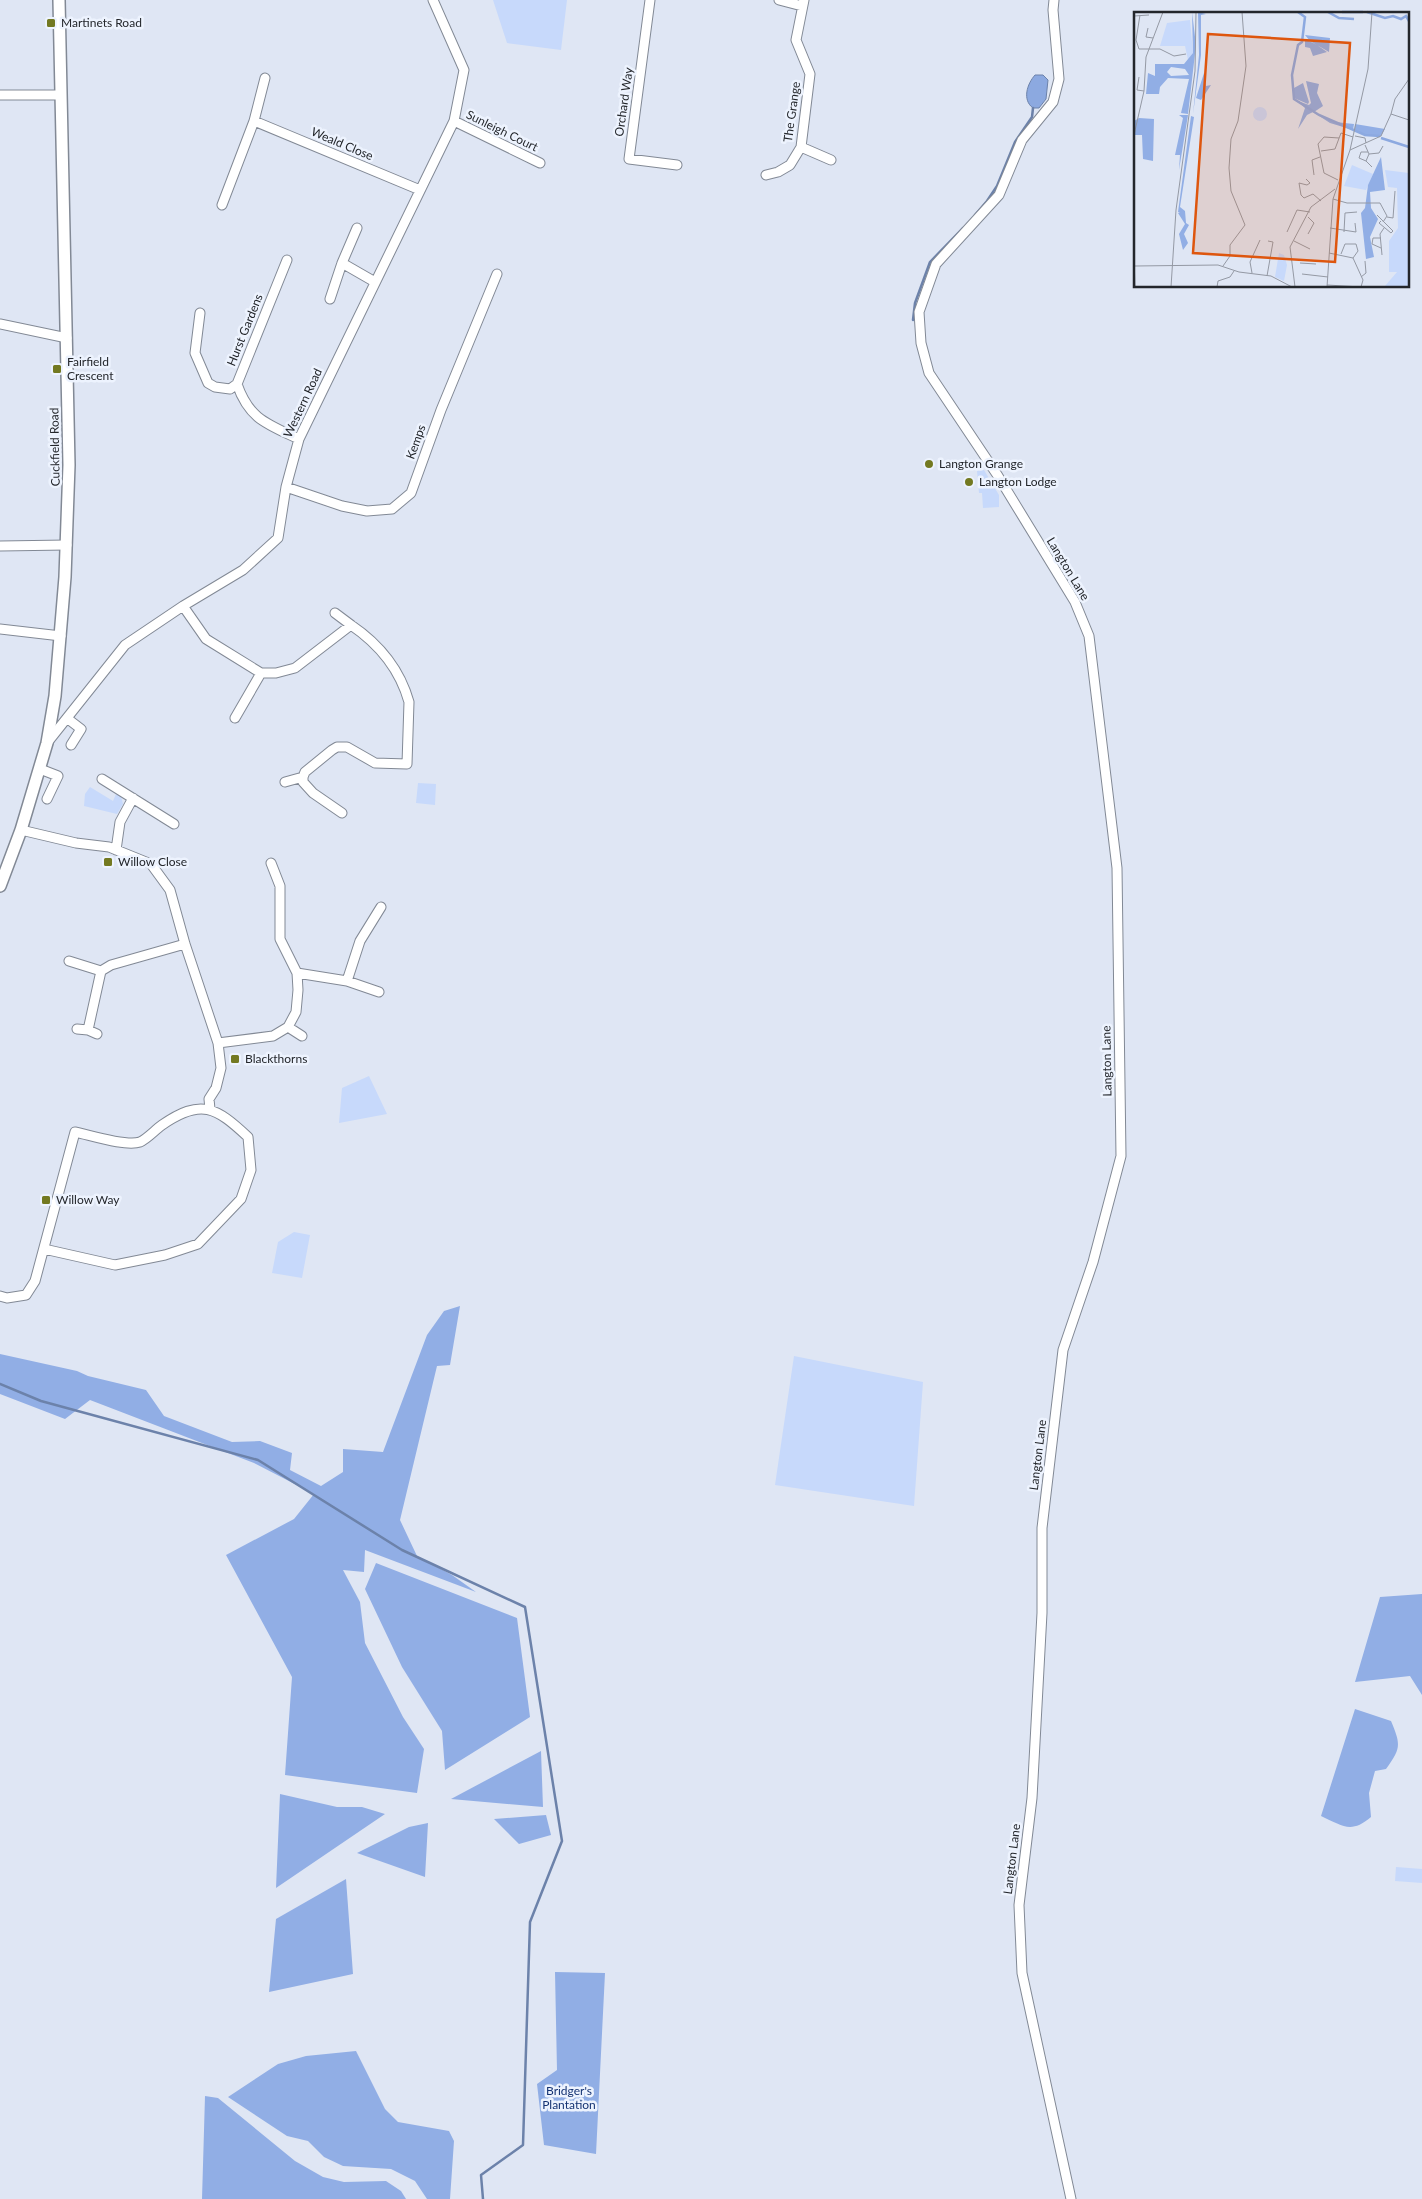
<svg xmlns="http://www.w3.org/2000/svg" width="1422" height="2199" viewBox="0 0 1422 2199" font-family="Lato,sans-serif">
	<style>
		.green { fill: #c7d9fb }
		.forest { fill: #91aee5 }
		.water { fill: #8ca9e0; stroke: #6c82aa }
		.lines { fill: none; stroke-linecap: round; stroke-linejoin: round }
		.stream { stroke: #6c82aa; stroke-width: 2.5 }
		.minor-casing { stroke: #828995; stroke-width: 11 }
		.tertiary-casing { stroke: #828995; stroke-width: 14 }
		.minor { stroke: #fff; stroke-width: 9 }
		.tertiary { stroke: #fff; stroke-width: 11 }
		.poi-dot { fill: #737921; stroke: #edf3fe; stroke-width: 2 }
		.labels { text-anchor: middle; stroke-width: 5; stroke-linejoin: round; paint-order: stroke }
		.poi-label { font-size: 12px; fill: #23262b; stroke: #edf3fe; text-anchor: start }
		.street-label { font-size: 12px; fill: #23262b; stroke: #edf3fe }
		.park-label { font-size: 12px; fill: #153373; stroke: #edf3fe }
		.inset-river { fill: none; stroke: #8ca9e0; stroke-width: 2.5 }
		.inset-road { fill: none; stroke: #9499a4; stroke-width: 1 }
		.view { fill: #de560e; fill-opacity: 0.15; stroke: #de560e; stroke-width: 2.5 }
		.inset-edge { fill: none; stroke: #23262b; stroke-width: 2.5 }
	</style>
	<rect width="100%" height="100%" fill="#dfe6f4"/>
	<!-- green -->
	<path class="green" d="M493,0H567L561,50L507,43Z
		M984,470L999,495V507L983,508L982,493H979L977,471Z
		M418,783L436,784L435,805L416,803Z
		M90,787L113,801L116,794L121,796L123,804L117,814L84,806L85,794Z
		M369,1076L387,1114L339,1123L342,1088Z
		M294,1232L310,1235L302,1278L272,1273L278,1242Z
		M794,1356L923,1382L914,1506L775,1485Z
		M1396,1867L1422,1869V1883L1395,1881Z"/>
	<!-- forest -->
	<path class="forest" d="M460,1306L450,1365L437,1366L400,1520L417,1556L452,1575L476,1592L365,1550L364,1572L343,1570L360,1602L365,1643L403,1717L424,1749L417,1793L285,1775L292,1677L226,1555L294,1519L314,1494L254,1463L90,1400L65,1419L0,1394V1354L77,1371L88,1376L146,1390L164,1416L232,1442L260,1441L292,1453L290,1470L321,1486L343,1472V1449L383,1452L427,1335L444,1311Z
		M376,1563L517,1618L530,1717L445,1770L442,1731L402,1667L365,1589Z
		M1422,1594V1695L1410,1676L1355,1682L1380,1597Z
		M1355,1709L1391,1721C1401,1745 1401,1748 1386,1769L1375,1771L1369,1793L1371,1817C1351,1834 1343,1826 1321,1816Z
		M541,1751L543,1807L451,1799Z
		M280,1794L337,1807H362L385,1814L276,1888Z
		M546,1815L551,1835L519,1844L494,1819Z
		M428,1823L425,1877L357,1853L409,1827Z
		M346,1879L353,1974L269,1992L276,1919Z
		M555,1972L605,1973L596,2154L544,2145L537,2084L557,2070Z
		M356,2051L385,2109L398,2122L449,2131L454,2141L450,2199H427L415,2181L391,2169L343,2166L324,2157L308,2141L287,2136L228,2097L278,2064L306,2056Z
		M205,2096L218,2098L295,2161L323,2177L344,2182L386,2181L401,2191L406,2199H202Z"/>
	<!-- water -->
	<path class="water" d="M1035,75H1043L1048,80L1046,99L1039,108H1033C1022,100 1027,84 1035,75Z"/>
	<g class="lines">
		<!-- stream -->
		<path class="stream" d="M975,215L987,201L997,186L1015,142L1032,117L1033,108
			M913,320L915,303L930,262L963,228
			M0,1384L41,1401L258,1460L402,1550L525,1607L562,1841L530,1922L523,2145L481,2175L483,2199"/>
		<!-- minor casing -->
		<g class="minor-casing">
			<path id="minor" d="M650,0L629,159L677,165
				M779,0L802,6
				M1054,0L1053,10L1059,79L1053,102L1022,140L999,195L936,264L919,312L921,343L929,373L998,476L1075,602L1089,636L1117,868L1121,1156L1093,1262L1063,1350L1042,1528V1613L1032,1798L1019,1905L1022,1973L1071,2199
				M0,95H60
				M254,121L420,190
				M454,121L540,163
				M801,147L831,160
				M766,175L778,172L790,165L801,147L810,74L796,40L804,0
				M222,205L254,121L265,78
				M357,228L342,263L375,282
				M287,260L237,384C249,419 267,424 299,439
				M330,299L342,263
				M200,313L195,353L208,383L215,387L230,389L237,384
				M0,324L67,338
				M286,487L342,506L367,511L392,509L411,493L441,410L497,274
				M0,546L67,545
				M183,606L206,639L261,673H276L295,668L351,625C379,644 400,670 409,702L407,764L375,763L347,747H337L332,750L305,772L303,777V782L313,793L342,813
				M335,613L351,625
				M0,629L61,636
				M235,718L261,673
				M68,719L81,729L71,745
				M47,743L125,645L183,606L243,570L278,538L286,487L299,439L454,121L464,70L433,0
				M40,769L58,776L47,799
				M102,779L174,824
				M285,782L303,777
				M21,830L76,843L109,847L151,864L170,890L185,944L218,1043L221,1068L216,1088L209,1099L210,1109
				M116,850L120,822L133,798
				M69,961L101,971
				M297,973L347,981L379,992
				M347,981L360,941L381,907
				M288,1027L302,1036
				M77,1029L88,1030L97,1034
				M88,1030L101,971L111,965L185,944
				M218,1043L273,1036L288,1027L296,1012L298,990L297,973L280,939V886L271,863
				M0,1296L7,1298L26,1295L35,1281L75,1132C90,1135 126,1147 140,1142C147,1139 155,1130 162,1125C201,1098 216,1107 248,1137L251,1170L241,1199L198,1244L165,1255L115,1265L44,1249"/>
		</g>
		<!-- tertiary casing -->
		<g class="tertiary-casing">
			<path id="tertiary" d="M0,886L21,830L47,743L55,696L65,577L69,465L59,0"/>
		</g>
		<!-- minor -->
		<use href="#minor" class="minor"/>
		<!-- tertiary -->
		<use href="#tertiary" class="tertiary"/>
	</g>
	<!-- markers -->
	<g class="poi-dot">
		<rect x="46" y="18" width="10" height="10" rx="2.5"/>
		<rect x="52" y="364" width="10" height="10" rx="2.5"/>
		<circle cx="929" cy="464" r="5"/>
		<circle cx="969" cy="482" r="5"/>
		<rect x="103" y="857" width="10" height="10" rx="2.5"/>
		<rect x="230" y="1054" width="10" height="10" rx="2.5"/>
		<rect x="41" y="1195" width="10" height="10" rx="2.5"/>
	</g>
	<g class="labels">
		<!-- poi labels -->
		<g class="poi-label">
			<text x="61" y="27">Martinets Road</text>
			<text x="67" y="366">Fairfield<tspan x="67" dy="14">Crescent</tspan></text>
			<text x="939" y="468">Langton Grange</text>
			<text x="979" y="486">Langton Lodge</text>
			<text x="118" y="866">Willow Close</text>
			<text x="245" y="1063">Blackthorns</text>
			<text x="56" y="1204">Willow Way</text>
		</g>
		<!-- street labels -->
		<g class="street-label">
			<text transform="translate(624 102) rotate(-82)" y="4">Orchard Way</text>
			<text transform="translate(792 112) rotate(-82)" y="4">The Grange</text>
			<text transform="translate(502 131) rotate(26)" y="4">Sunleigh Court</text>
			<text transform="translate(342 144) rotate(23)" y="4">Weald Close</text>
			<text transform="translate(245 330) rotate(-68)" y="4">Hurst Gardens</text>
			<text transform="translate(303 403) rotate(-65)" y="4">Western Road</text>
			<text transform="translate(416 442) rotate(-70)" y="4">Kemps</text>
			<text transform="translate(55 447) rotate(-91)" y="4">Cuckfield Road</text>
			<text transform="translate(1068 569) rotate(59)" y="4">Langton Lane</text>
			<text transform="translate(1107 1061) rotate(-91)" y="4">Langton Lane</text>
			<text transform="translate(1038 1455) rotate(-83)" y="4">Langton Lane</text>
			<text transform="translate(1012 1859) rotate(-83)" y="4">Langton Lane</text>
		</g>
		<!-- park labels -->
		<g class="park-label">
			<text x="569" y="2095">Bridger's<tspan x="569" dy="14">Plantation</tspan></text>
		</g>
	</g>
	<!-- overview -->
	<g transform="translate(1134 12)">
		<rect width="275" height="275" fill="#dfe6f4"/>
		<path d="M56,8L59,41L54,48L51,34H26L33,11ZM119 102a7 7 0 1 1 14 0a7 7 0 1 1-14 0ZM218,153L239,162L232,178L210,174ZM251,158L275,161V275L251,274L263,260H255V229L264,216L263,176L254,175ZM145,241L150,243L153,253L150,269L141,265Z" fill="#c7d9fb"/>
		<path d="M58,0L62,33L54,102L47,101L55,67L34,66L26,75L25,82H12L14,61L21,64V52H50L59,41ZM37,55L51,57L55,63L37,64L33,60ZM64,0L72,2L67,3V43L59,102L65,43ZM171,23L196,26L195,40L176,29ZM171,27L183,33L193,40L179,44L176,36L171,35ZM70,61L72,74L77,73L67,88L62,86ZM172,69L185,72L183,81L189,94L180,100L201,110L220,112L219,118L196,111L179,100L173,103L164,117L171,96L164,89L175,93L177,91ZM169,71L175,90L174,92L160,86V76ZM45,103H54L45,158L46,143H41L49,106ZM57,104L60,105L46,195L51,199L52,211L55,213L50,222L54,231L49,238L45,222L51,212L44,201L46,200H44ZM5,106L20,107L19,149L9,147L8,123H0V109ZM221,112L251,117L247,124L228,122L220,119ZM247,145L251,178L236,180L237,196L244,207L236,225L240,245L232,247L227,201L231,196L234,173Z" fill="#91aee5" fill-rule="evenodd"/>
		<path class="inset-river" d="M164,0L171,5L168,30L164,33L158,63L160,87L185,103L231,123L246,124M194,0L205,6L220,7M208,0H229M233,0L251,6L259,4L267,7L272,4L275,9M247,126L275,135"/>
		<path class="inset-road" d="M6,3L2,28L5,37H26L40,44L52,42M0,4L15,3M14,16L12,25L19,26M5,65L3,78L10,79M257,102L261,87L275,67M0,123L10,79L12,45L29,0M221,124L231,126L232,131M231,133L235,142L232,149L238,155M216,138L247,124L257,102L275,108M187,139L201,137L207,121L219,125M235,142L245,141L249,134M232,149L225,146L227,140H234M180,163L178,148L186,145M172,167L176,171L173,173L165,171L167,183L170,186L179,182L187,189M204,168L190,161L184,132L190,125L205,126M199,187L213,191H246L253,204L249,210M243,203L259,219M253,205L259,206L261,179M247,209L245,211L257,221L259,219M196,216L222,220L221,211M153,220L163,198L176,200M210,220L211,201L223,200M174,222L180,211L174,205M247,226H239L238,232L247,236M160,229L176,237M195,241L219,246L229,268L227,275M207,242L211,232H222L224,239L219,246M248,243L246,222L250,216M0,245L1,275M166,251L182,252M1,254L84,253L105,260L137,264L158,275M89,254L96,244V233L111,213L97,179L95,156L97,127L104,109L112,54L108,0M118,261L116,250L126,228M168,262L194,265M133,264L139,230L134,229M227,265L232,261L231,249M193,273L227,275M37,275L42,198L61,59L62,0M83,275L84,269L96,265L100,259M161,275L156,235L177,195L201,177M193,275L199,187L216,138L234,57L238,0"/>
		<path class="view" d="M74,22L216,31L201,250L59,241Z"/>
		<rect width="275" height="275" class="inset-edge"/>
	</g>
</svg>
